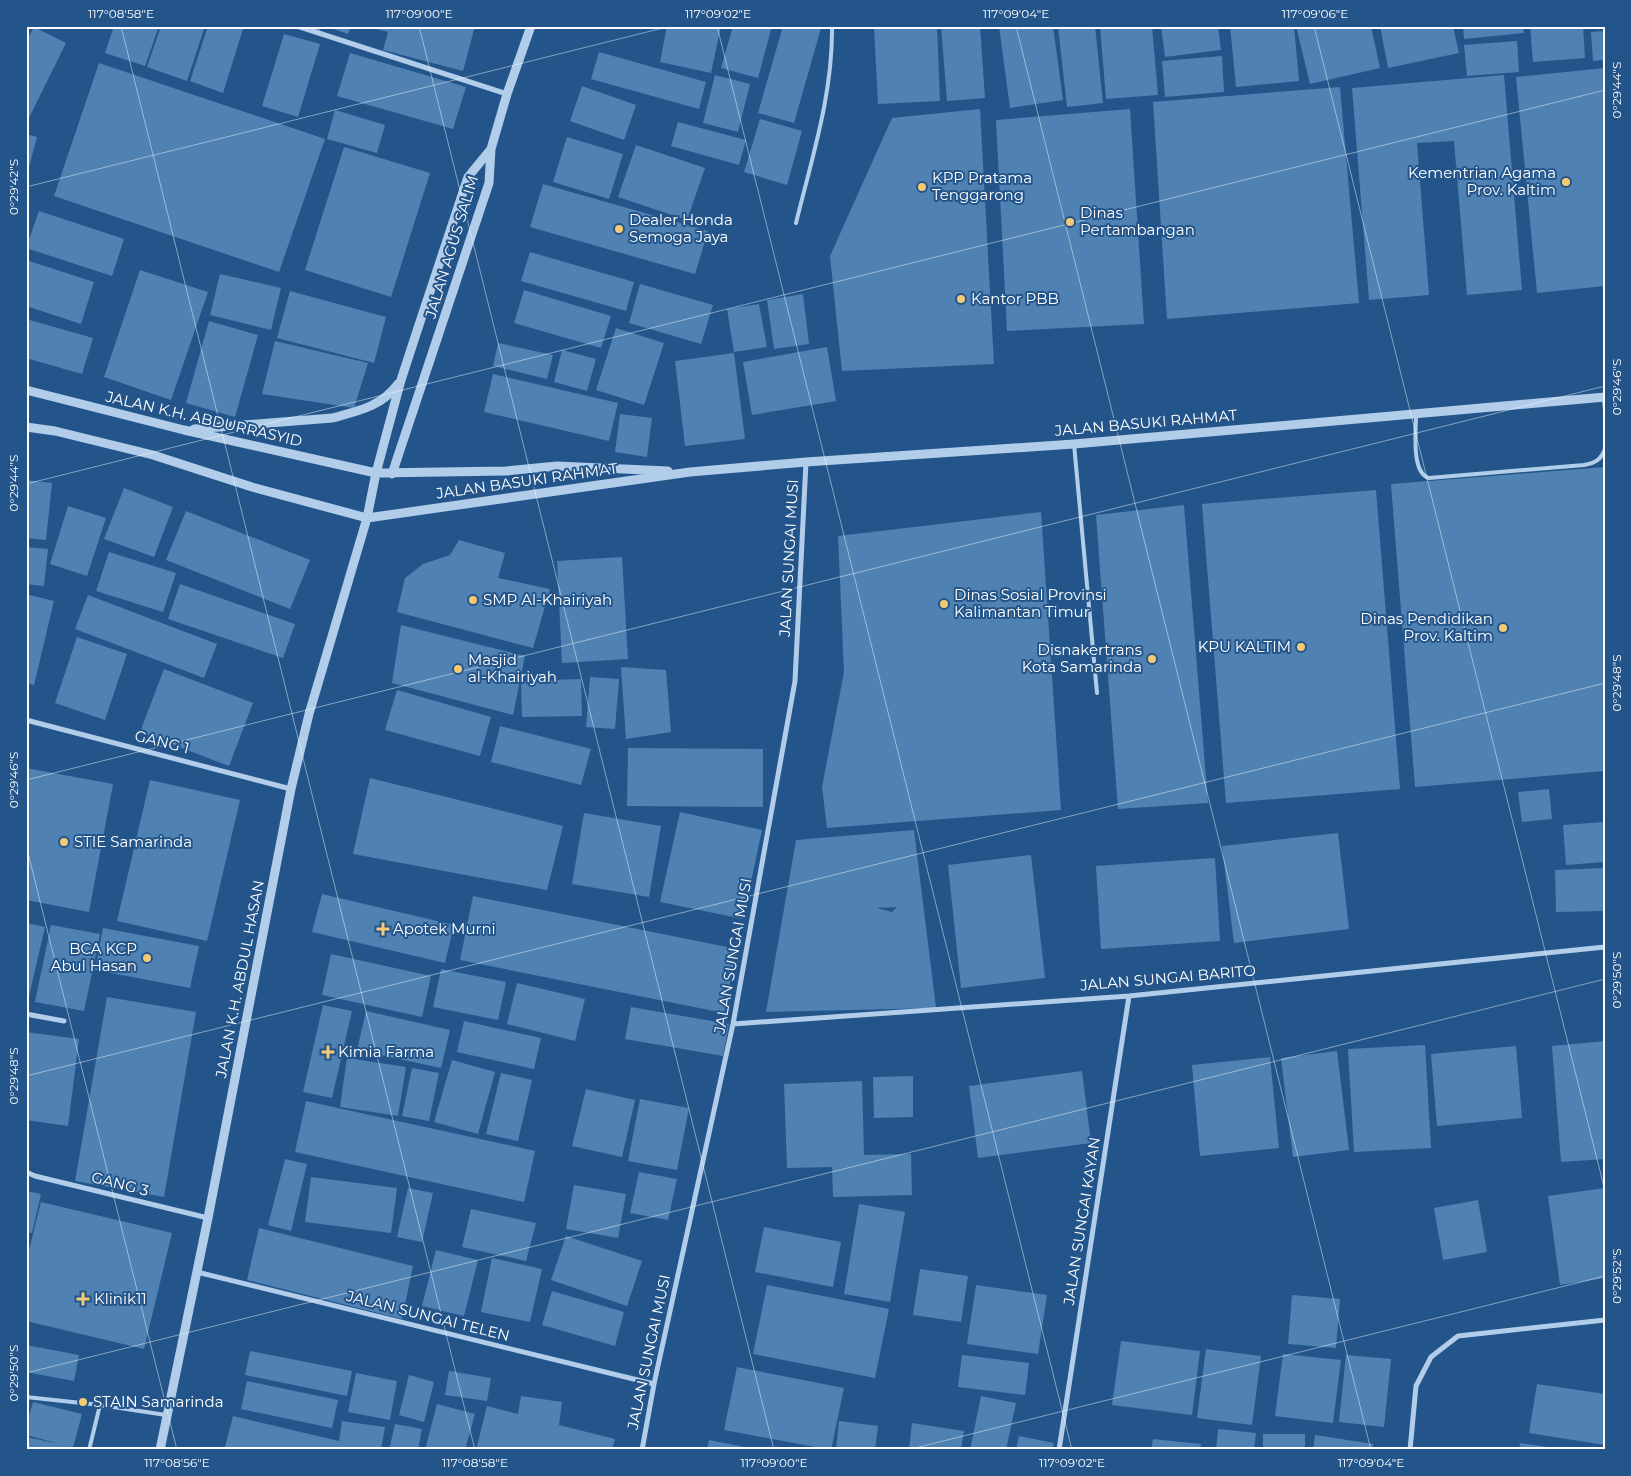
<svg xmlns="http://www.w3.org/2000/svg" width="1631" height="1476" viewBox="0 0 1631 1476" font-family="Montserrat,sans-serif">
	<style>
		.building { fill: #5081b3; fill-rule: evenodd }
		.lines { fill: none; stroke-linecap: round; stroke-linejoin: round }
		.service { stroke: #b1cdea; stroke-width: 4 }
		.minor { stroke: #b1cdea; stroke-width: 5 }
		.tertiary { stroke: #b1cdea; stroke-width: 9 }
		.ticks { fill: none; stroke: #fff; stroke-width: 1; stroke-opacity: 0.45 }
		.poi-dot { fill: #f5ca74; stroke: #23558b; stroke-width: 2 }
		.labels { text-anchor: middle; stroke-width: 4; stroke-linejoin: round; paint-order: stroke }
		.poi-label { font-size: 15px; fill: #fff; stroke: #23558b; text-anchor: start }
		.street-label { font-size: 15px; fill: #fff; stroke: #23558b }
		.neatline { fill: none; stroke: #fff; stroke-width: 2 }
		.ticks-label { font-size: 12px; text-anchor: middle; fill: #fff }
	</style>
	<rect width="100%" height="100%" fill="#23558b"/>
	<!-- building -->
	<path class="building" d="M114,26H159L145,66L105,53Z
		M161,26H205L187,81L147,67Z
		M208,26H244L223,93L190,81Z
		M307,26H321L320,31Z
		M325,26H351L348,34Z
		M373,26H475L463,71L383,50L388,32L372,28Z
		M606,26H627L626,29L606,28Z
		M667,26H721L711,73L660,62Z
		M733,26H772L758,78L721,68Z
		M783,26H814L821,28L794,123L758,113Z
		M912,26H937L940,101L878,104L874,28Z
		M941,26H980L985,98L947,101Z
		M999,26H1053L1063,100L1010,108Z
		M1058,26H1095L1103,103L1067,107Z
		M1100,26H1152L1158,95L1106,99Z
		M1161,26H1218L1221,50L1165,57Z
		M1230,26H1294L1299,81L1236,87Z
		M1296,26H1371L1380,68L1310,84Z
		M1380,26H1453L1459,53L1388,68Z
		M1463,26H1523L1524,33L1464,39Z
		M1530,26H1583L1585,58L1533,62Z
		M34,27L66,43L26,124V42Z
		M1605,31V60L1593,61L1591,32Z
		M284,34L320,44L298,117L262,106Z
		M1517,41L1519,72L1467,76L1464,45Z
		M599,52L706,82L699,109L591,79Z
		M350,53L466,87L453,129L337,96Z
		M1222,56L1224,92L1165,97L1162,61Z
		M99,63L325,139L279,272L54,196Z
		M1605,68V286L1537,293L1516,77Z
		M715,75L750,84L738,132L703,123Z
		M1504,75L1522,290L1467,295L1454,141L1417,143L1429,295L1369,300L1352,88Z
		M582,86L636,105L624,140L570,121Z
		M1340,87L1359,303L1167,319L1153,102Z
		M980,109L994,364L842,371L830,256L892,118Z
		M1130,109L1144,324L1007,331L996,120Z
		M335,110L385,125L377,153L327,139Z
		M760,119L802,131L787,185L744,172Z
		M678,122L746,140L739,165L671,146Z
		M26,134L37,137L27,175H26Z
		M567,137L623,154L609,199L553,182Z
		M636,145L705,168L687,220L618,197Z
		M344,147L430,173L391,297L305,270Z
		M543,184L708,231L695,274L530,227Z
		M39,211L124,239L112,276L26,248Z
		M530,252L634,282L626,311L521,281Z
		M26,260L94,282L81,324L26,306Z
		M140,270L208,292L171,400L104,377Z
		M220,274L281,288L271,330L210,315Z
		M640,284L713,305L701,344L629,323Z
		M524,290L611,316L601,348L514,323Z
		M290,291L386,317L374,363L277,338Z
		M803,294L809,344L774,349L767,300Z
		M759,304L767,347L734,352L727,309Z
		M26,319L93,338L82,374L26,358Z
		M209,321L258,335L235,417L186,403Z
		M616,328L664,343L644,405L596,390Z
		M275,341L368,363L354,408L262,394Z
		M498,343L553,355L547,379L493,366Z
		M827,347L836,401L752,415L743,362Z
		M562,350L596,359L587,391L554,382Z
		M734,353L745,439L685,446L675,361Z
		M493,374L618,403L609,441L484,412Z
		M620,414L652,418L647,457L615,452Z
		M1605,467V771L1415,787L1391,484Z
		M26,480L52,483L46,540L26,538Z
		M124,488L173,507L154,557L104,539Z
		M1376,490L1400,789L1226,803L1202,504Z
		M1184,505L1208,803L1118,809L1096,515Z
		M68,506L106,518L87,576L50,564Z
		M186,511L310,560L290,609L166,560Z
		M1041,512L1061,810L827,828L822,787L844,672L838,536Z
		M459,540L505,553L498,578L550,589L533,648L397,612L405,578L423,564L450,555Z
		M26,547L48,549L44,586L26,584Z
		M109,552L176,573L163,612L96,591Z
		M622,557L628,659L562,663L557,561Z
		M180,584L295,624L283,658L168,619Z
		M26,594L54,601L34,685L26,683Z
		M88,595L217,644L204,678L75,629Z
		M401,625L525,656L513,715L392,683Z
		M77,637L127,654L105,720L55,703Z
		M621,667L666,670L671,732L626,739Z
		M164,669L253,703L229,766L140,732Z
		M590,677L619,679L615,729L586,727Z
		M581,679L582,716L522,717L521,681Z
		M397,690L491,717L480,756L385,730Z
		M500,726L591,749L581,785L491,762Z
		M628,748L763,749V807L627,806Z
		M26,768L113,784L89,912L26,900Z
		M370,778L563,826L547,890L353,854Z
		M150,780L240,800L207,941L117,921Z
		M1549,789L1552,819L1522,822L1518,792Z
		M680,812L762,830L743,919L660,902Z
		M584,813L661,826L649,897L572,884Z
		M1605,822V862L1566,865L1563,825Z
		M914,830L936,1008L766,1012L796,840ZM897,907L892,912L876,908Z
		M1338,833L1349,929L1234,943L1222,846Z
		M1031,855L1045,978L961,988L948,865Z
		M1215,858L1220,941L1101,949L1096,866Z
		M1605,868V911L1556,912L1555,870Z
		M322,894L454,925L445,963L312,932Z
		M473,896L737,949L724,1013L460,960Z
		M26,923L45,927L27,1005H26Z
		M51,925L100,934L84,1011L35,1002Z
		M103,928L199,946L190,988L95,970Z
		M331,954L431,976L422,1017L322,995Z
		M441,969L506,982L498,1020L433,1007Z
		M517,983L585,999L575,1041L507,1024Z
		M107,997L196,1012L164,1197L75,1181Z
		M323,1005L352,1011L332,1098L303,1092Z
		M631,1007L729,1024L723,1056L625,1039Z
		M366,1011L450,1030L441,1068L357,1050Z
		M464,1021L541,1038L534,1069L457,1052Z
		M26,1032L79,1039L68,1126L26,1120Z
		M1605,1041V1159L1561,1162L1552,1046Z
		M1425,1045L1431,1148L1354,1152L1348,1049Z
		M1516,1046L1522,1118L1437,1126L1431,1054Z
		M1337,1051L1349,1150L1293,1157L1281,1058Z
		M1270,1057L1279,1148L1200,1156L1192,1065Z
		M347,1058L406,1067L398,1116L340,1107Z
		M452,1060L495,1072L478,1134L434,1122Z
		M412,1068L439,1073L429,1121L402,1116Z
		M1082,1071L1091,1143L978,1158L969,1086Z
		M501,1073L532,1080L518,1141L486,1134Z
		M913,1076V1117L874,1118L873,1077Z
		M862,1081L864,1155L911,1154L912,1195L833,1197L832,1167L787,1168L784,1084Z
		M586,1089L635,1100L622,1157L572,1146Z
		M640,1099L689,1108L677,1170L628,1161Z
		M306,1101L535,1151L524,1202L295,1152Z
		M285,1159L307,1164L291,1231L268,1225Z
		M639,1172L677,1179L668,1220L630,1213Z
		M311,1177L397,1188L391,1233L305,1222Z
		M574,1185L626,1194L618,1238L566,1229Z
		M408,1188L433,1193L422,1242L397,1237Z
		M1605,1188V1278L1560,1285L1548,1196Z
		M26,1191L41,1194L32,1233L26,1232Z
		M1478,1200L1487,1252L1443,1260L1434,1208Z
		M41,1202L172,1233L144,1349L26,1321V1262Z
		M859,1204L905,1212L890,1302L844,1294Z
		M471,1209L536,1223L526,1261L462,1247Z
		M764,1227L841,1242L833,1287L755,1272Z
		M259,1228L413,1266L402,1319L247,1280Z
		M566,1236L642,1261L627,1306L551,1280Z
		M436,1250L478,1260L464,1316L422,1306Z
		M492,1258L542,1269L530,1322L481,1312Z
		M920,1269L968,1276L961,1322L913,1315Z
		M767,1285L889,1309L875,1378L753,1354Z
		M976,1285L1047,1295L1038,1354L967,1344Z
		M552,1291L624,1312L615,1346L542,1325Z
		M1292,1295L1340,1299L1336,1348L1288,1344Z
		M1121,1341L1200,1351L1192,1415L1112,1405Z
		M26,1345L79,1355L74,1381L26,1372Z
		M1206,1349L1261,1356L1252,1425L1197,1418Z
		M250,1351L352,1371L347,1396L245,1375Z
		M1283,1354L1341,1360L1333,1423L1275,1416Z
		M962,1355L1029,1363L1025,1395L958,1387Z
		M1346,1355L1391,1359L1384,1427L1339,1422Z
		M737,1367L844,1388L831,1450L724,1430Z
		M449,1371L491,1378L487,1401L445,1395Z
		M356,1373L397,1381L390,1420L348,1412Z
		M409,1375L434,1382L424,1422L399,1415Z
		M247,1381L338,1400L332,1428L241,1409Z
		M1537,1384L1605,1394V1445L1529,1433Z
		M521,1396L562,1402L559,1425L615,1439L612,1450H476L487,1406L518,1414Z
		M981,1396L1016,1403L1006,1450H970Z
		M33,1402L82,1414L73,1448L69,1446L68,1450H26V1437L60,1444L26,1435V1426Z
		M437,1404L475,1414L465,1450H425Z
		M233,1416L339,1441L342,1421L385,1427L381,1450H237L225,1447Z
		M839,1421L878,1426L875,1450H836Z
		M912,1423L964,1431L961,1450H909Z
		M395,1424L422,1429L418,1450H389Z
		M1218,1429L1256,1433L1254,1450H1216Z
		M1263,1434H1305V1450H1263Z
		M1315,1435L1373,1444L1372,1450H1313Z
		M1019,1436L1054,1443L1052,1450H1016Z
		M1153,1439L1201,1444L1200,1450H1151Z
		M709,1440L754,1449V1450H707Z
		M1520,1443L1561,1449V1450H1519Z"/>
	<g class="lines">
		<!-- service -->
		<path class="service" d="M796,223C812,158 833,93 832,26
			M1604,397L1605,410
			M1416,415C1416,431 1411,473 1429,478L1584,465C1595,463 1601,460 1605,449
			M1074,444L1097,693
			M26,1397L100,1405L166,1415
			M89,1450L100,1405"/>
		<!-- minor -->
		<path class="minor" d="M297,26L507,94
			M26,720L291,789
			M26,1014L64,1021
			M733,1024L1129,996L1605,947
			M26,1172L35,1176L208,1218
			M197,1272L654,1384
			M642,1450L654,1384L733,1024L795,681L806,462
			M1059,1450L1129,996
			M1410,1450L1416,1386L1431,1357L1458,1336L1605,1320"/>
		<!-- tertiary -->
		<path class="tertiary" d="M26,390L184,430L376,473L506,471L557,466L668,471
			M26,427L55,431L153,455L252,487L367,518L690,472L806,462L1074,444L1605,397
			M194,429L332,418C358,411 381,407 398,384
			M392,474L489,183L491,149L507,94L531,26
			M160,1450L208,1218L291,789L309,714L367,518L376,473L401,380L416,334L468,177L491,149"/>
	</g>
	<!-- ticks -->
	<path class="ticks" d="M121,26L475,1450M419,26L774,1450M717,26L1072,1450M1016,26L1371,1450M1314,26L1605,1191M26,187L671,26M26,484L1605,90M26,780L1605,386M26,845L177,1450M26,1076L1605,683M26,1373L1605,979M907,1450L1605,1276"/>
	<!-- markers -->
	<g class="poi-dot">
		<circle cx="1566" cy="182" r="5"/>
		<circle cx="922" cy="187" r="5"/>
		<circle cx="1070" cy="222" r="5"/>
		<circle cx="619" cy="229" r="5"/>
		<circle cx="961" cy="299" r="5"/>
		<circle cx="473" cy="600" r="5"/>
		<circle cx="944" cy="604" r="5"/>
		<circle cx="1503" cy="628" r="5"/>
		<circle cx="1301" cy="647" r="5"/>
		<circle cx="1152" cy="659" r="5"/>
		<circle cx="458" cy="669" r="5"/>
		<circle cx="64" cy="842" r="5"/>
		<path d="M380.5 921.5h5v5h5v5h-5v5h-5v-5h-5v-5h5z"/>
		<circle cx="147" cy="958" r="5"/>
		<path d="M325.5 1044.5h5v5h5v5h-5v5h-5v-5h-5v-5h5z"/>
		<path d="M80.5 1291.5h5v5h5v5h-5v5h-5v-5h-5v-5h5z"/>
		<circle cx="83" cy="1402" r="5"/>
	</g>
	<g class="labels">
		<!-- poi labels -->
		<g class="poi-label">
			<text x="1556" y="178" text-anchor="end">Kementrian Agama<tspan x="1556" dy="17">Prov. Kaltim</tspan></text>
			<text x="932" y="183">KPP Pratama<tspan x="932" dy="17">Tenggarong</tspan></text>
			<text x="1080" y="218">Dinas<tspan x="1080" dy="17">Pertambangan</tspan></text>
			<text x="629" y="225">Dealer Honda<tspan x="629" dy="17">Semoga Jaya</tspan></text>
			<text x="971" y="304">Kantor PBB</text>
			<text x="954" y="600">Dinas Sosial Provinsi<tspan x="954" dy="17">Kalimantan Timur</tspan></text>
			<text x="483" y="605">SMP Al-Khairiyah</text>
			<text x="1493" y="624" text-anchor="end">Dinas Pendidikan<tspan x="1493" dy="17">Prov. Kaltim</tspan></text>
			<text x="1291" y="652" text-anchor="end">KPU KALTIM</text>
			<text x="1142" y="655" text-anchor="end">Disnakertrans<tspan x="1142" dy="17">Kota Samarinda</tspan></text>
			<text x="468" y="665">Masjid<tspan x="468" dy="17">al-Khairiyah</tspan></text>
			<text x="74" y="847">STIE Samarinda</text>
			<text x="393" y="934">Apotek Murni</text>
			<text x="137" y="954" text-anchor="end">BCA KCP<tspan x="137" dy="17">Abul Hasan</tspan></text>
			<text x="338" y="1057">Kimia Farma</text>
			<text x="94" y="1304">Klinik11</text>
			<text x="93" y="1407">STAIN Samarinda</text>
		</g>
		<!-- street labels -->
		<g class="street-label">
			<text transform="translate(452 247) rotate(-73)" y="5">JALAN AGUS SALIM</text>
			<text transform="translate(204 419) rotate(13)" y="5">JALAN K.H. ABDURRASYID</text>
			<text transform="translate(1146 423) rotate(-5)" y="5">JALAN BASUKI RAHMAT</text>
			<text transform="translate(527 481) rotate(-8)" y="5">JALAN BASUKI RAHMAT</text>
			<text transform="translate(789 558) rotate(-87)" y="5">JALAN SUNGAI MUSI</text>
			<text transform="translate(162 742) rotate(14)" y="5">GANG 1</text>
			<text transform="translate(733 956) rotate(-80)" y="5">JALAN SUNGAI MUSI</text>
			<text transform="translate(1168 978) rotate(-5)" y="5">JALAN SUNGAI BARITO</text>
			<text transform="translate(240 979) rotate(-79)" y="5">JALAN K.H. ABDUL HASAN</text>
			<text transform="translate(120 1184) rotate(14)" y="5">GANG 3</text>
			<text transform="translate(1082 1221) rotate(-81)" y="5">JALAN SUNGAI KAYAN</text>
			<text transform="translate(428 1316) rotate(14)" y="5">JALAN SUNGAI TELEN</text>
			<text transform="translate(649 1352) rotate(-78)" y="5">JALAN SUNGAI MUSI</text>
		</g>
	</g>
	<!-- border -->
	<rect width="1631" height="1476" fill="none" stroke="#23558b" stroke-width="55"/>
	<rect x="28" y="28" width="1576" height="1420" class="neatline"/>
	<g class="ticks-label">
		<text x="121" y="18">117°08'58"E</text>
		<text x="419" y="18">117°09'00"E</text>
		<text x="718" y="18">117°09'02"E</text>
		<text x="1016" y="18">117°09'04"E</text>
		<text x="1315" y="18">117°09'06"E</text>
		<text transform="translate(1617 90) rotate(-90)" y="4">0°29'44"S</text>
		<text transform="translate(14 187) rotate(-90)" y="4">0°29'42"S</text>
		<text transform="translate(1617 387) rotate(-90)" y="4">0°29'46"S</text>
		<text transform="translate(14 483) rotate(-90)" y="4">0°29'44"S</text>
		<text transform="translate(1617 683) rotate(-90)" y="4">0°29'48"S</text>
		<text transform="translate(14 780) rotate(-90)" y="4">0°29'46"S</text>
		<text transform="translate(1617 980) rotate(-90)" y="4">0°29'50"S</text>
		<text transform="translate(14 1076) rotate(-90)" y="4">0°29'48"S</text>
		<text transform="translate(1617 1276) rotate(-90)" y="4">0°29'52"S</text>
		<text transform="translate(14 1373) rotate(-90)" y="4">0°29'50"S</text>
		<text x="177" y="1467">117°08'56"E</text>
		<text x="475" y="1467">117°08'58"E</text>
		<text x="774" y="1467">117°09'00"E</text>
		<text x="1072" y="1467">117°09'02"E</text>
		<text x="1371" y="1467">117°09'04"E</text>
	</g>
</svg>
